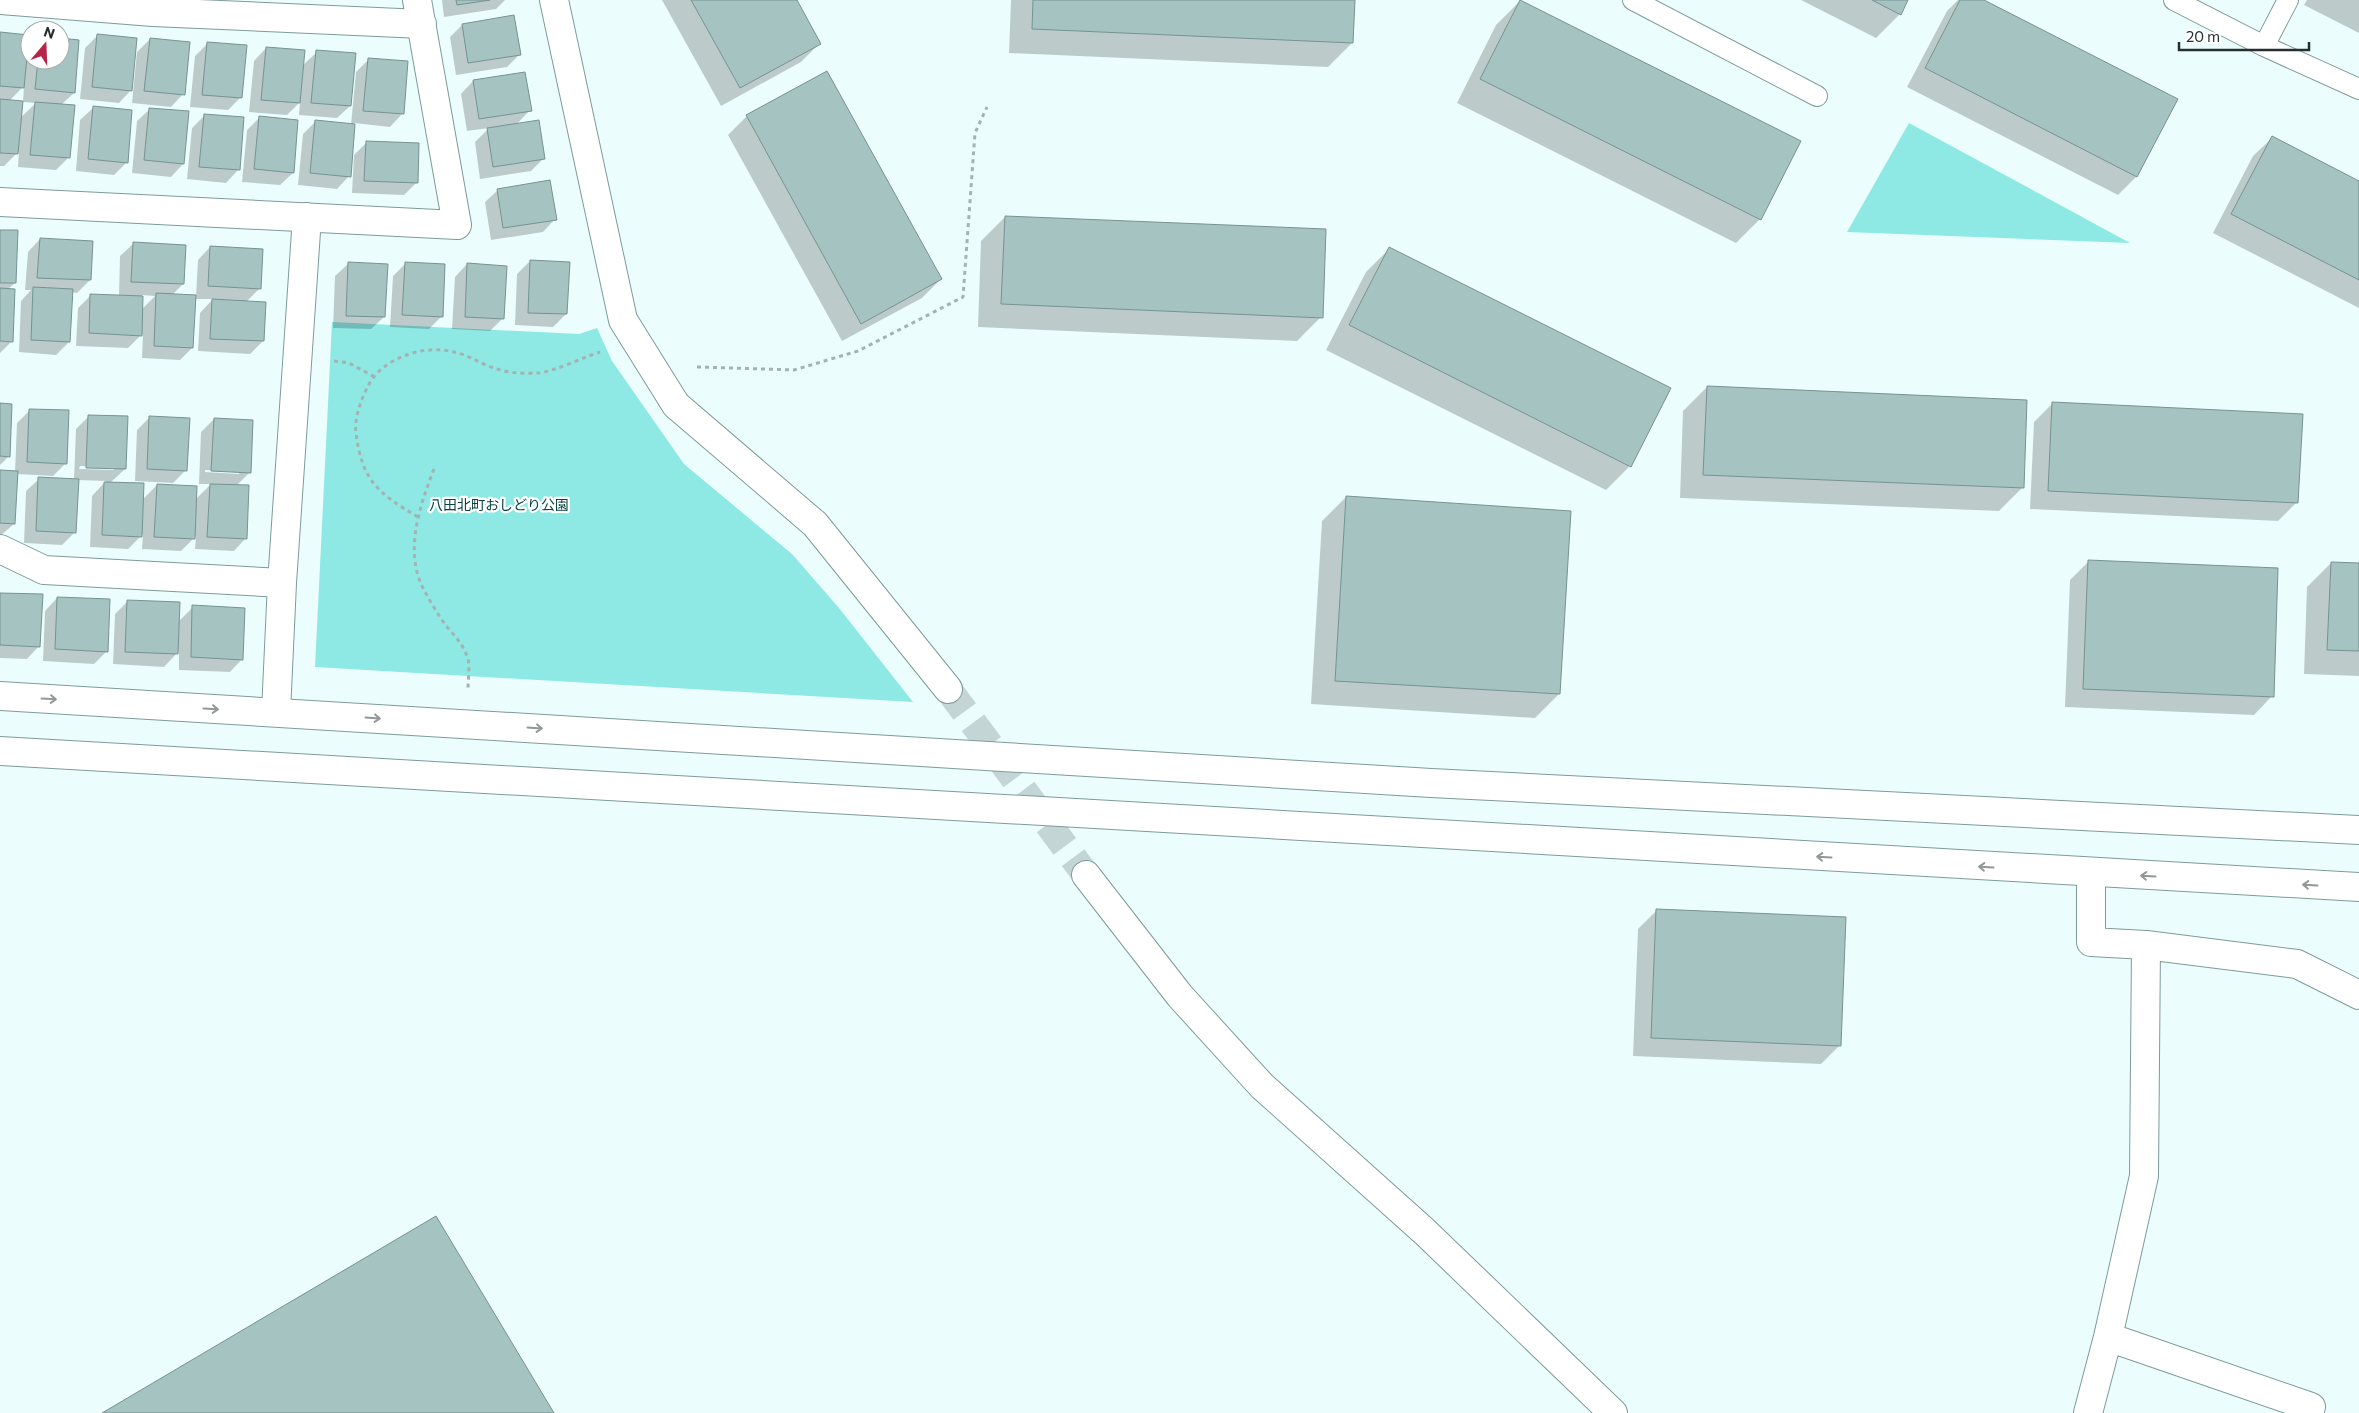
<svg xmlns="http://www.w3.org/2000/svg" width="2359" height="1413" viewBox="0 0 2359 1413" font-family="Commissioner,'Noto Sans JP',sans-serif">
	<style>
		.green { fill: #8ee9e5 }
		.shadow { fill: #0003; fill-rule: evenodd }
		.building { fill: #a4c3c1; stroke: #769391 }
		.lines { fill: none; stroke-linecap: round; stroke-linejoin: round }
		.minor-tunnel { stroke: #c3d5d4; stroke-width: 28; stroke-dasharray: 28 14; stroke-linecap: butt }
		.service-casing { stroke: #7d9b99; stroke-width: 22 }
		.minor-casing { stroke: #7d9b99; stroke-width: 30 }
		.tertiary-casing { stroke: #7d9b99; stroke-width: 30 }
		.path { stroke: #a3b3b2; stroke-width: 3; stroke-dasharray: 4 4; stroke-linecap: butt }
		.service { stroke: #fff; stroke-width: 20 }
		.minor { stroke: #fff; stroke-width: 28 }
		.tertiary { stroke: #fff; stroke-width: 28 }
		.oneway { stroke: #929897 }
		.labels { text-anchor: middle; stroke-width: 4.5; stroke-linejoin: round; paint-order: stroke }
		.park-label { font-size: 14px; fill: #074140; stroke: #fff }
	</style>
	<rect width="100%" height="100%" fill="#ebfefd"/>
	<!-- green -->
	<path class="green" d="M1909,123L2130,243L1847,232Z
		M332,322L579,334L597,328L612,361L684,464L792,554L839,608L913,702L315,667Z"/>
	<!-- shadow -->
	<path class="shadow" d="M442,0H505L496,9L444,17Z
		M662,0H795L819,44L801,62L721,106Z
		M1011,0H1354L1352,43L1328,67L1009,53Z
		M1801,0H1907L1900,14L1876,38Z
		M1958,0H1981L2136,177L2118,195L1907,87L1947,11Z
		M2307,0H2359V33L2304,5Z
		M1520,1L1760,219L1736,243L1457,103L1496,25Z
		M462,25L520,54L507,67L456,75L450,37Z
		M0,33L26,52L30,48V60H60V40L74,93L61,105L68,158L56,170L18,167L19,151L4,166H0ZM24,86L23,102L36,103L20,118L9,101Z
		M98,35L132,89L119,103L80,99L85,48Z
		M150,39L183,94L171,107L132,103L137,52Z
		M208,43L241,97L228,110L190,107L195,56Z
		M266,48L303,65L317,52L350,106L337,118L299,115L300,102L287,115L249,112L254,61Z
		M369,59L407,62L402,114L390,127L354,123L349,176L337,189L298,185L303,134L316,121L351,125L356,72Z
		M827,73L941,279L922,298L842,341L728,135L747,116Z
		M473,81L530,110L516,125L544,158L531,171L480,179L475,142L489,128L467,131L461,94Z
		M93,108L126,163L114,175L76,171L80,120Z
		M150,109L183,164L171,177L132,173L137,121Z
		M205,115L243,118L238,170L226,183L187,179L192,128Z
		M259,118L293,173L280,185L242,182L247,130Z
		M2272,138L2359,183V308L2213,233L2253,156Z
		M367,142L416,183L404,195L352,193L354,155Z
		M498,190L555,219L543,232L491,240L485,202Z
		M1005,217L1321,317L1297,341L978,327L981,241Z
		M0,231L15,283L8,289L12,341L0,353Z
		M40,239L90,280L77,293L72,292L69,342L56,355L19,352L21,301L31,290H25L28,252Z
		M133,244L183,284L172,295L196,297L198,260L210,247L260,288L246,302L263,341L250,354L198,351L200,313L213,299H195L192,348L180,360L142,358L143,333L128,348L76,346L78,308L91,295L119,296L120,256ZM142,295L155,296L142,309Z
		M1390,248L1669,389L1630,466L1606,490L1326,350L1366,272Z
		M530,261L566,314L553,327L515,325L517,274Z
		M406,263L441,317L429,329L390,327L393,276Z
		M348,264L384,317L371,329L333,328L335,276Z
		M467,264L503,318L490,331L452,329L455,277Z
		M1707,387L2023,487L1999,511L1680,498L1683,411Z
		M0,404L9,456L0,465Z
		M2052,404L2297,502L2278,521L2030,509L2034,422Z
		M30,410L66,463L53,476L17,474L14,524L0,536V471L15,472L17,423Z
		M89,416L125,469L110,483L142,500L157,485L195,500L211,484H199L201,432L214,419L250,472L236,486L246,538L234,551L195,549L196,536L181,551L142,549L143,534L128,549L90,547L92,496L106,481L77,480L75,532L62,545L24,543L26,491L39,479L74,480L76,429ZM80,466L114,468V470L79,469ZM205,470L239,471V474L205,472Z
		M150,417L186,470L173,483L135,481L137,430Z
		M1346,497L1559,694L1535,718L1311,704L1322,521Z
		M2089,561L2272,696L2254,715L2065,707L2070,580Z
		M2331,563L2359,564V676L2304,674L2307,587Z
		M0,594L39,646L27,659L0,658Z
		M57,598L107,651L94,664L43,661L45,611Z
		M127,602L178,622L193,607L242,659L230,672L179,670V651L164,667L113,664L115,614Z
		M1657,910L1840,1045L1821,1064L1633,1056L1638,929Z"/>
	<!-- building -->
	<path class="building" d="M456,0H490L457,5Z
		M691,0H797L821,44L740,88Z
		M1033,0H1355L1353,43L1032,29Z
		M1520,0L1801,141L1761,220L1480,79Z
		M1872,0H1908L1901,15Z
		M1960,0H1984L2178,99L2137,177L1925,68Z
		M514,15L521,55L468,63L462,24Z
		M0,32L29,35L24,88L0,86Z
		M97,34L137,38L132,91L92,87Z
		M60,38L79,40L75,93L35,89L38,60H60Z
		M150,38L190,42L185,95L144,91Z
		M207,42L247,45L242,98L202,95Z
		M266,47L305,50L300,103L261,100Z
		M316,50L356,53L351,106L311,103Z
		M368,58L408,61L404,114L363,111Z
		M827,71L942,279L861,324L746,115Z
		M525,72L532,111L479,119L473,80Z
		M0,99L23,101L18,154L0,153Z
		M35,102L75,105L70,158L30,155Z
		M93,106L132,110L128,163L88,159Z
		M149,108L189,111L184,164L144,160Z
		M204,114L244,117L240,170L199,167Z
		M259,116L298,120L294,173L254,169Z
		M315,120L355,124L351,177L310,173Z
		M539,120L545,159L493,167L487,128Z
		M2272,136L2359,181V280L2231,214Z
		M366,141L419,143L418,183L364,181Z
		M550,180L557,220L503,228L497,189Z
		M1005,216L1326,229L1323,318L1001,304Z
		M0,230H18L16,283H0Z
		M40,238L93,241L91,280L37,278Z
		M133,242L186,245L184,284L131,282Z
		M210,246L263,249L261,289L208,286Z
		M1389,247L1671,388L1631,467L1349,325Z
		M530,260L570,262L567,314L528,313Z
		M348,262L388,264L385,317L346,316Z
		M405,262L445,264L443,317L402,315Z
		M467,263L507,266L504,319L465,317Z
		M33,287L73,289L70,342L31,340Z
		M0,288L15,289L13,342L0,341Z
		M156,293L196,295L193,348L154,346Z
		M90,294L143,296L142,336L89,333Z
		M212,299L266,302L264,341L210,339Z
		M1707,386L2027,400L2024,488L1703,475Z
		M2052,402L2303,414L2298,503L2048,491Z
		M0,403L12,404L10,457L0,456Z
		M29,409L69,410L67,464L27,462Z
		M88,415L128,416L126,469L86,468Z
		M149,416L190,418L187,471L147,469Z
		M214,418L253,420L251,473L211,471Z
		M0,470L18,471L15,524L0,523Z
		M38,477L79,479L76,533L36,531Z
		M104,482L144,483L142,537L102,535Z
		M157,484L197,486L195,539L154,537Z
		M210,484L249,485L247,539L207,537Z
		M1346,496L1571,511L1560,694L1335,681Z
		M2088,560L2278,568L2274,697L2083,689Z
		M2331,562L2359,563V651L2327,650Z
		M0,593L43,594L40,647L0,645Z
		M57,597L110,599L108,652L55,649Z
		M127,600L180,602L178,654L125,652Z
		M192,605L245,608L243,660L191,657Z
		M1656,909L1846,917L1841,1046L1651,1038Z
		M436,1216L554,1413H102Z"/>
	<g class="lines">
		<!-- minor-tunnel -->
		<path class="minor-tunnel" d="M948,689L1086,875"/>
		<!-- service casing -->
		<g class="service-casing">
			<path id="service" d="M1633,0L1817,96
				M2174,0L2264,46L2359,89
				M2264,46L2288,0"/>
		</g>
		<!-- minor casing -->
		<g class="minor-casing">
			<path id="minor" d="M0,0L153,12L422,24
				M554,0L623,320L676,405L815,524L948,689
				M0,202L457,225L417,0
				M0,549L44,570L282,583
				M276,712L282,583L307,217
				M2091,873V942L2146,945L2297,964L2359,995
				M1086,875L1180,996L1262,1086L1425,1232L1613,1413
				M2108,1337L2311,1407L2309,1413
				M2088,1413L2108,1337L2144,1176L2146,945"/>
		</g>
		<!-- tertiary casing -->
		<g class="tertiary-casing">
			<path id="tertiary" d="M0,696L1431,783L2359,830
				M0,751L2359,887"/>
		</g>
		<!-- path -->
		<path class="path" d="M334,361L349,363L373,376
			M697,367L794,370L858,351L963,297L975,133L987,107
			M434,469C420,505 404,551 423,588C430,601 438,615 447,627C456,637 464,646 468,659C470,668 468,680 468,689
			M418,517C378,493 362,481 356,433C354,418 361,400 368,386C382,358 424,344 454,352C469,355 482,365 497,369C508,373 526,374 538,373C553,372 584,357 600,352"/>
		<!-- service -->
		<use href="#service" class="service"/>
		<!-- minor -->
		<use href="#minor" class="minor"/>
		<!-- tertiary -->
		<use href="#tertiary" class="tertiary"/>
	</g>
	<!-- one-way arrows -->
	<defs><path id="oneway-shaft" d="M-6 0H5M1.5-3L5.5 0L1.5 3" fill="none" stroke-width="1.6" stroke-linecap="round" stroke-linejoin="round" transform="scale(1.25)"/></defs>
	<g class="oneway">
		<use href="#oneway-shaft" transform="translate(49 699) rotate(3)"/>
		<use href="#oneway-shaft" transform="translate(211 709) rotate(3)"/>
		<use href="#oneway-shaft" transform="translate(373 718) rotate(4)"/>
		<use href="#oneway-shaft" transform="translate(535 728) rotate(4)"/>
		<use href="#oneway-shaft" transform="translate(1824 857) rotate(-177)"/>
		<use href="#oneway-shaft" transform="translate(1986 867) rotate(-177)"/>
		<use href="#oneway-shaft" transform="translate(2148 876) rotate(-177)"/>
		<use href="#oneway-shaft" transform="translate(2310 885) rotate(-177)"/>
	</g>
	<g class="labels">
		<!-- park labels -->
		<g class="park-label">
			<text x="499" y="510">八田北町おしどり公園</text>
		</g>
	</g>
	<!-- north arrow -->
	<g transform="translate(45 45) rotate(19)"><circle r="24" fill="#ffffff" stroke="#a7acac"/>
	<path d="M0-4L9 19L0 12L-9 19Z" fill="#b62449"/>
	<text y="-8" font-size="14" font-weight="bold" text-anchor="middle" fill="#24302f">N</text>
	</g>
	<!-- scale -->
	<path d="M2179 42v8h130v-8" fill="none" stroke="#24302f" stroke-width="2.5"/>
	<text x="2186" y="42" font-size="15" fill="#24302f" stroke="#ffffff" stroke-width="4" paint-order="stroke">20 m</text>
</svg>
